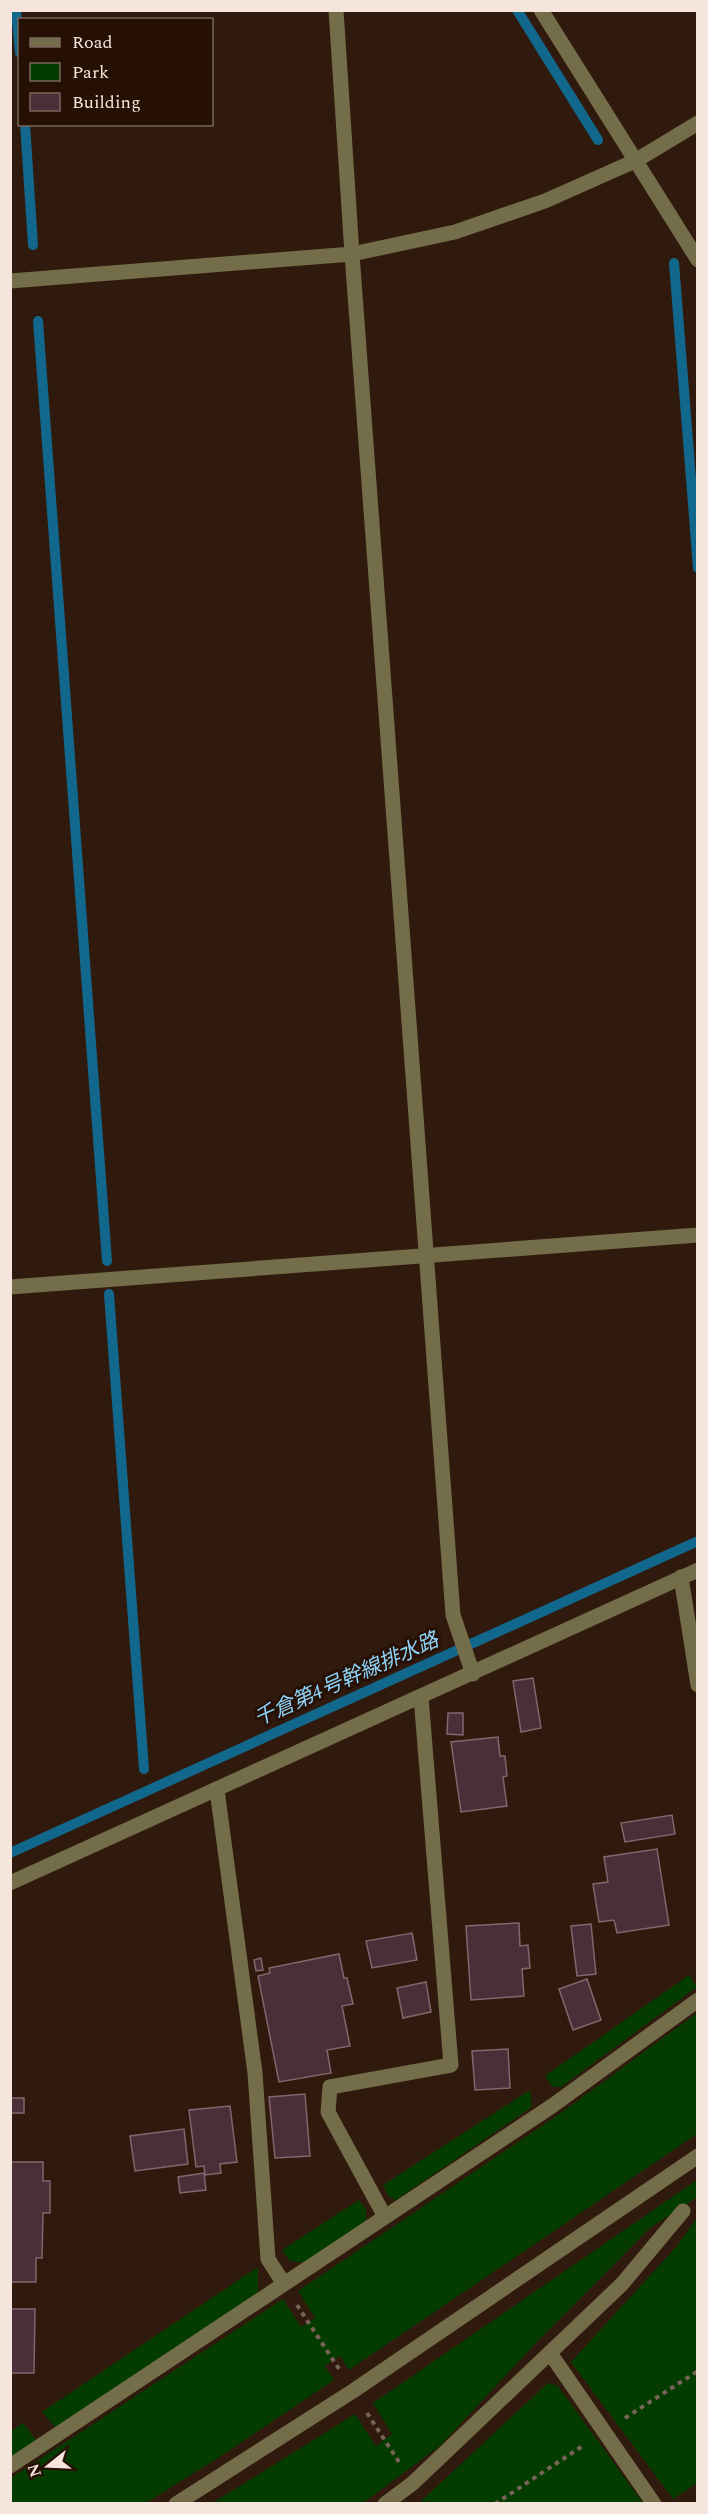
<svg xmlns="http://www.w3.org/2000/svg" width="708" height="2514" viewBox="0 0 708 2514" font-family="Spectral,'Noto Sans JP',serif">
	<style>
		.green { fill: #043c00 }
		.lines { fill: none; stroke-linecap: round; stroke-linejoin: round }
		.stream { stroke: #12678c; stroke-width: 10 }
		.building { fill: #4b2f38; stroke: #84656e; stroke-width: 1.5 }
		.path { stroke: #776357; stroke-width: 4; stroke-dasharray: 4.5 4.5; stroke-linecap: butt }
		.minor { stroke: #746d49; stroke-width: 15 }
		.labels { text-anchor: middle; stroke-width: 6; stroke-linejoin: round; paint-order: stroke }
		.water-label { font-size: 21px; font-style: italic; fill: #8dd4fa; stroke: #261004 }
	</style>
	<rect width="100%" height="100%" fill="#301a0d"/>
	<!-- green -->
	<path class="green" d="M689,1975L697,1987L561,2087H553L545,2076Z
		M697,2013V2134L349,2370L340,2356L325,2366L334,2380L221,2456L146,2503H11V2478L283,2299L301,2327L315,2318L298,2291L558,2115Z
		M530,2090L532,2107L396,2200L389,2197L383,2185Z
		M697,2180V2197L650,2228L534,2345L440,2446L363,2503L211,2504L355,2414L376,2446L392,2434L373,2403Z
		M359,2200L366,2209V2221L306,2263L290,2261L282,2250Z
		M697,2218V2483L673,2499L571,2362L677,2246Z
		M258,2267V2295L56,2428L42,2412Z
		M548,2383L558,2386L643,2503H419Z
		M23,2423L37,2441L11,2457V2431Z"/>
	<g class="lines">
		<!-- stream -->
		<path class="stream" d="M16,10L20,53
			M517,10L598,140
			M25,124L33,245
			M674,263L698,568
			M38,321L107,1261
			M109,1294L144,1769
			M10,1853L698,1541"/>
	</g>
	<!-- building -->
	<path class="building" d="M533,1678L541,1728L521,1732L513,1681Z
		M448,1713H463V1735L447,1734Z
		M498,1737L500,1756H505L507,1776L503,1777L507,1806L461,1812L451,1742Z
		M672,1815L675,1834L625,1842L621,1823Z
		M657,1849L669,1925L617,1933L614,1920L599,1922L593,1884L608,1882L604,1857Z
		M519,1923L520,1946L528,1945L530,1968L522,1969L524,1996L471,2000L466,1926Z
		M591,1924L596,1974L577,1976L571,1926Z
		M412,1933L417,1960L372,1968L366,1941Z
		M339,1954L344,1978H347L353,2004L342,2006L350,2046L327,2050L331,2073L279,2082L258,1976L270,1973L269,1968Z
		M261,1958L263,1970L256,1971L254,1960Z
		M587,1979L601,2020L573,2030L559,1989Z
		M426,1982L431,2012L403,2018L397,1988Z
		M508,2049L510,2088L475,2090L472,2051Z
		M305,2094L310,2156L275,2158L269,2097Z
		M10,2098H24V2113H10Z
		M230,2106L237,2162L220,2164L221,2173L205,2175L204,2166L196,2167L189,2110Z
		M184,2129L188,2164L135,2171L130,2136Z
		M10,2162H43V2181H50V2213H43L42,2258H36V2282H10Z
		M204,2173L206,2190L180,2193L178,2177Z
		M10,2309H35L34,2373H10Z"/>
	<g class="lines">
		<!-- path -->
		<path class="path" d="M297,2305L339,2369
			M367,2413L399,2462
			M625,2418L698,2371
			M495,2504L584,2445"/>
		<!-- minor -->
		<path class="minor" d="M336,10L352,254L453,1615L473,1674
			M541,10L698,260
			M10,281L352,254L455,232L545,201L635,161L698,123
			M10,1287L698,1235
			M681,1577L698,1685
			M217,1790L255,2073L268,2259L284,2284
			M10,1883L698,1570
			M385,2217L328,2112L330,2087L451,2065L421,1697
			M550,2353L654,2504
			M10,2466L552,2106L698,2000
			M176,2504L353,2391L698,2156
			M385,2504L413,2483L622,2284L683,2211"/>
	</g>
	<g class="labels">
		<!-- water labels -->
		<g class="water-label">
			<text transform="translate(346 1679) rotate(-24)" y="7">千倉第4号幹線排水路</text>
		</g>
	</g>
	<!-- border -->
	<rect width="708" height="2514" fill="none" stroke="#f5e5dc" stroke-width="24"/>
	<!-- legend -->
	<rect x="18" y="18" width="195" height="108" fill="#261004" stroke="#79655a" stroke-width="1.5"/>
	<rect x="30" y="38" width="30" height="9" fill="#746d49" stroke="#79655a" stroke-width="1.5"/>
	<text x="72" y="48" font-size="18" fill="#f5e5dc">Road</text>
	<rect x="30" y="63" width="30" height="18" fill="#043c00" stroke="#79655a" stroke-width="1.5"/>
	<text x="72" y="78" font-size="18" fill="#f5e5dc">Park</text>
	<rect x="30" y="93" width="30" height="18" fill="#4b2f38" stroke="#79655a" stroke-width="1.5"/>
	<text x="72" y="108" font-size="18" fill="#f5e5dc">Building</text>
	<!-- north arrow -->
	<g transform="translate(48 2466) rotate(252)" stroke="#261004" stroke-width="4.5" paint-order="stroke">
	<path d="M0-4.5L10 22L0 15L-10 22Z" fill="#f5e5dc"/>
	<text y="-9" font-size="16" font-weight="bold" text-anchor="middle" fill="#f5e5dc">N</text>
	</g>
</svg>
